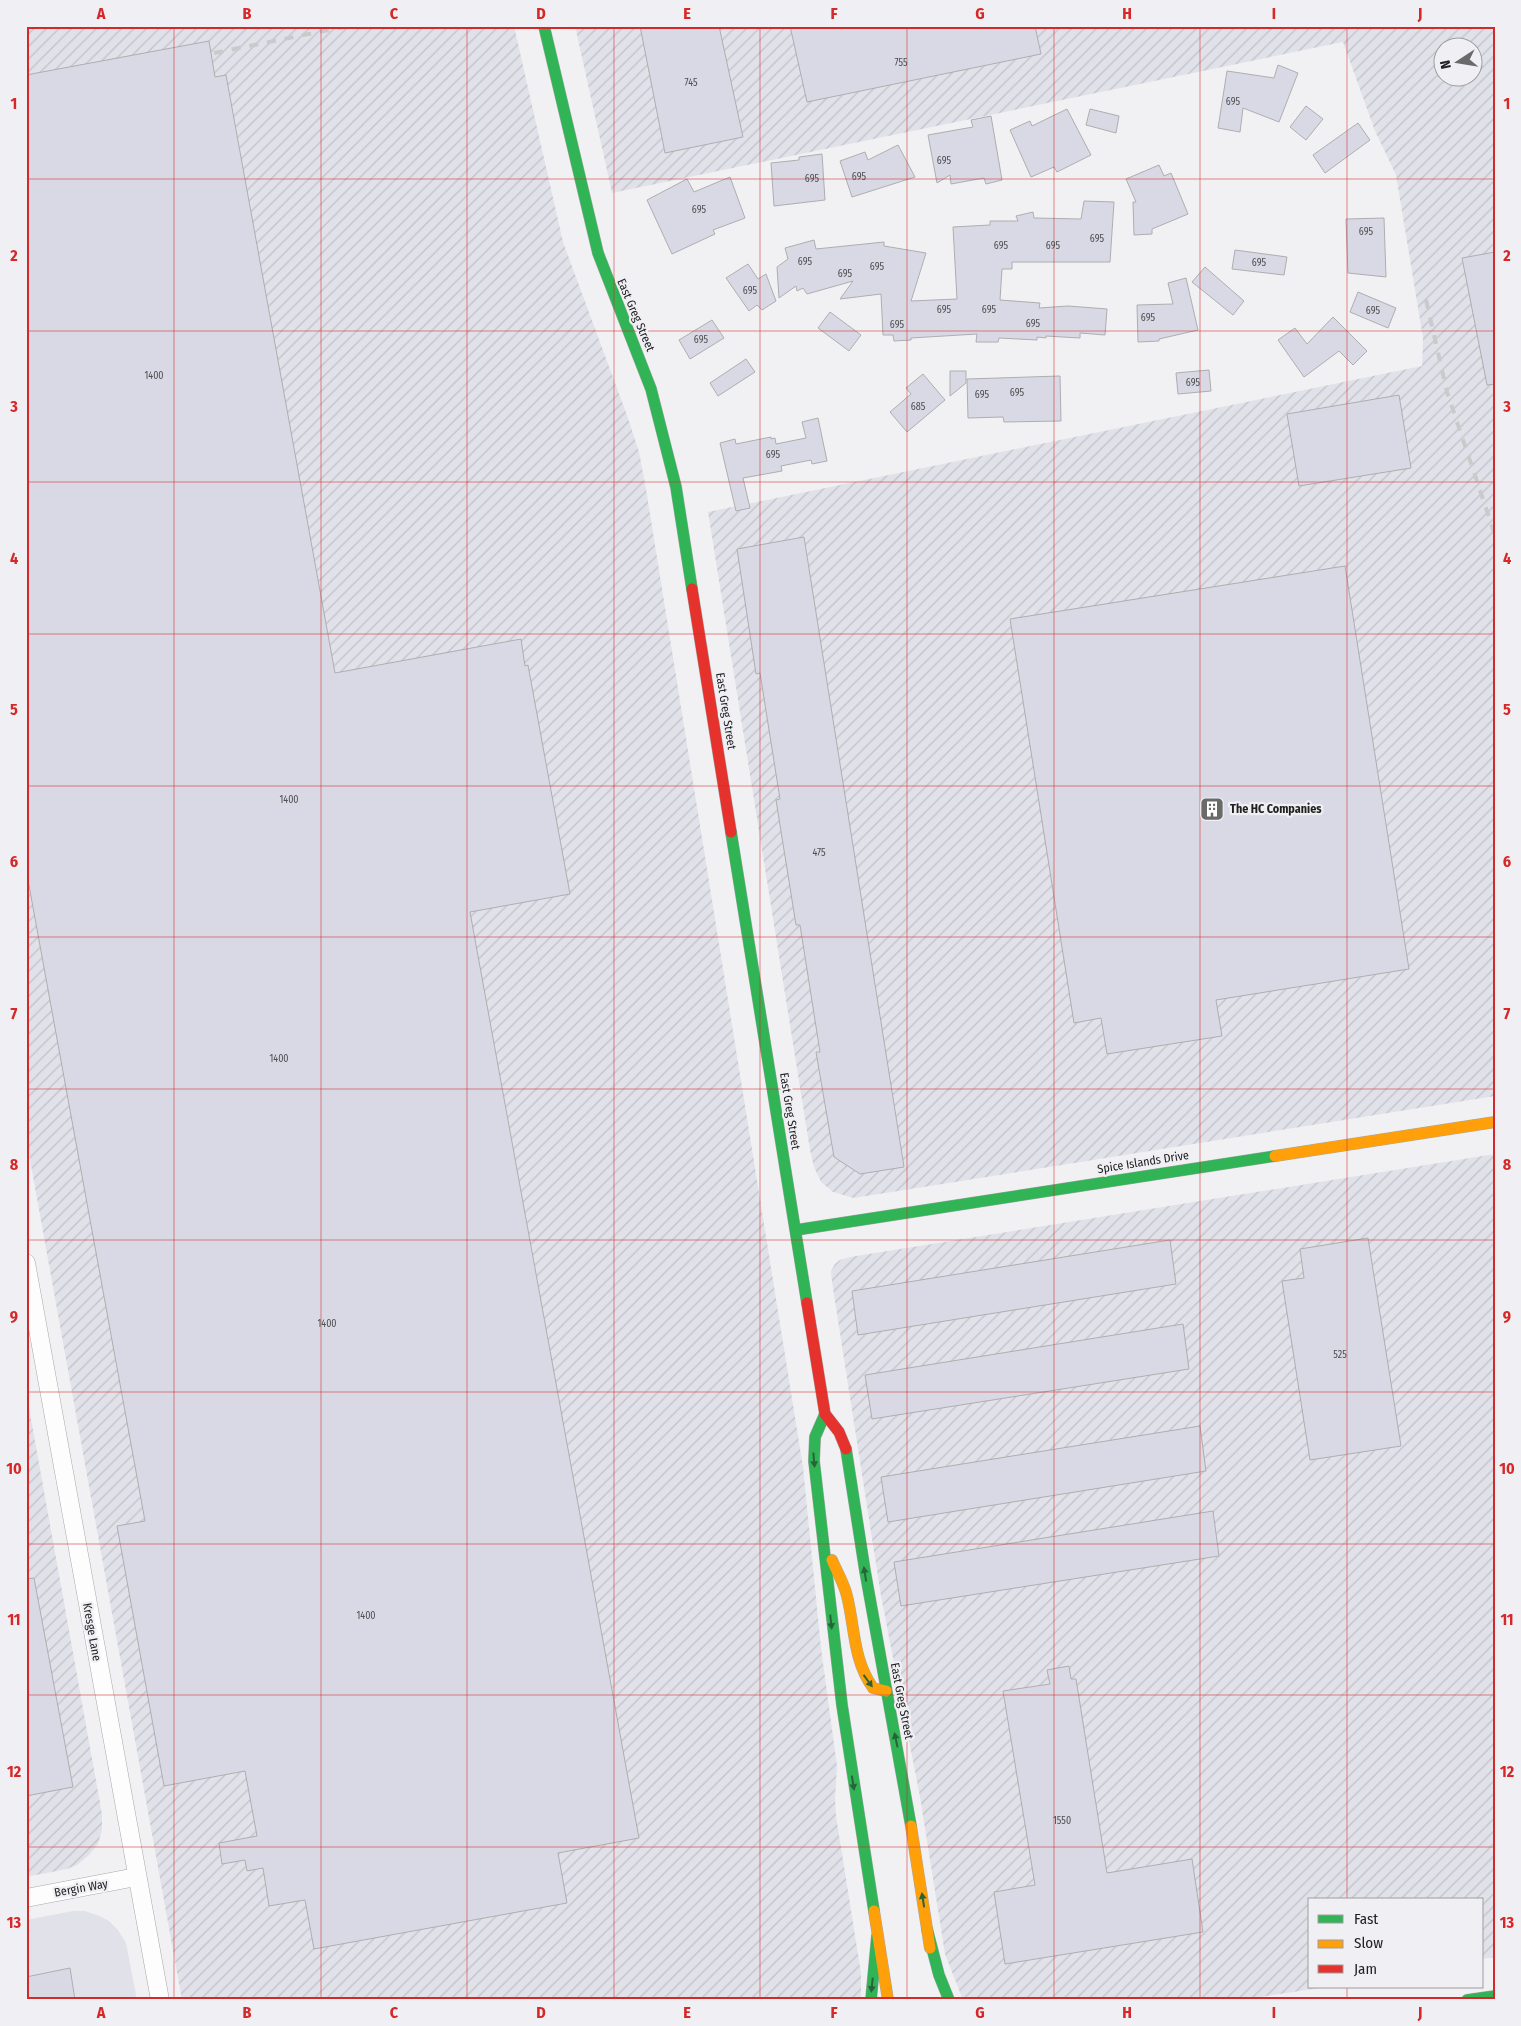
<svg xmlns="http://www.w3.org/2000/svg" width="1521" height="2026" viewBox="0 0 1521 2026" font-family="'Fira Sans Condensed',sans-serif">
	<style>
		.built { fill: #e1e2e9 }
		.industrial { fill: url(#industrial-furrows); fill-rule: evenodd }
		.building { fill: #d8d9e4; stroke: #aeaeb0 }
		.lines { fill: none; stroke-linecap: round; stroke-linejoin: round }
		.street-casing { stroke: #a9a9aa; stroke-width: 19 }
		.fast-casing { stroke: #a9a9aa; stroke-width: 12 }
		.slow-casing { stroke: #a9a9aa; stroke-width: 12 }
		.jam-casing { stroke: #a9a9aa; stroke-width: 12 }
		.street { stroke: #fdfdfd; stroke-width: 18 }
		.fast { stroke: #30b455; stroke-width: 11 }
		.slow { stroke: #ff9f0a; stroke-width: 11 }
		.jam { stroke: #e5322d; stroke-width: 11 }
		.rail { stroke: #cacacb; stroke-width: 4; stroke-dasharray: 9 9; stroke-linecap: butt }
		.oneway { fill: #286339 }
		.grid { fill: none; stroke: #d62828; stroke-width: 1; stroke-opacity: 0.55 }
		.labels { text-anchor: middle; stroke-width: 4.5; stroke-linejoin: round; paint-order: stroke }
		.number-label { font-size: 10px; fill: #4f4f52 }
		.street-label { font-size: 12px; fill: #212122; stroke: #f0f0f4 }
		.poi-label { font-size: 12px; font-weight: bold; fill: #212122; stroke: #f0f0f4; text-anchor: start }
		.neatline { fill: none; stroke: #d62828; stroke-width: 2 }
		.grid-label { font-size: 16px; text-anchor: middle; font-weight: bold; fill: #d62828 }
	</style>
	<defs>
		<pattern id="industrial-furrows" width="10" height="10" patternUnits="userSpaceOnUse" patternTransform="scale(1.25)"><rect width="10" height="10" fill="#e1e2e9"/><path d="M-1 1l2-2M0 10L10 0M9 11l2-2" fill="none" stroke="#c1c2c8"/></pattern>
	</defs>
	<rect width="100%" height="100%" fill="#f1f1f3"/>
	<!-- built -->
	<path class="built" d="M73,1911H85L97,1915L109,1921L118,1930L126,1943L137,2000H26V1920Z"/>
	<!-- industrial -->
	<path class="industrial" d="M26,26H514L563,242L628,418L639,452L646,489L803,1467L821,1648L837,1766L835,1798L836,1816L861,1973V2000H182L26,1138Z
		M575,26H1495V1096L854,1198L833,1192L821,1182L814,1167L810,1150L708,512L1422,366L1423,338L1396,175L1375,131L1343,42L612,193ZM1444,48H1474V78H1444Z
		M1495,1154V1957L1482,1959V1900H1310V1987H1326L1241,2000H963L945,1954L920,1797L881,1596L832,1282L831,1271L835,1264L840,1260L850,1257Z
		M26,1391L102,1814V1830L98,1844L89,1855L77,1865L67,1869L26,1877Z"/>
	<!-- building -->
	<path class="building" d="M640,26H719L743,137L665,153Z
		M790,26H1035L1041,54L807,102Z
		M209,41L215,77L226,75L335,673L521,639L525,666L528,665L570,894L470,912L639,1838L558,1853L567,1903L314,1949L305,1900L269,1906L263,1868L247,1871L245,1860L222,1864L219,1843L257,1836L245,1771L164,1786L117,1526L145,1521L26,869V75Z
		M1278,65L1298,73L1279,122L1243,108L1240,132L1218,128L1227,71L1274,78Z
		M1306,106L1323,119L1306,140L1290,127Z
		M1067,109L1091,155L1057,172L1054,167L1031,177L1010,130L1030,121L1032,126Z
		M1090,109L1119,116L1116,133L1086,125Z
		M991,116L1002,180L986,184L984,178L951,184L950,175L937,183L928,135L973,127L971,120Z
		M1358,123L1370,140L1325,173L1313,155Z
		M898,145L915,177L852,197L840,161L865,152L868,160Z
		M822,154L825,200L774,206L771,163L799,160V157Z
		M1159,165L1164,176L1171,173L1188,214L1152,229V234L1134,235L1133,202H1136L1126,179Z
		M730,177L745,218L713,230L715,234L672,254L647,200L687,179L694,192Z
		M1084,201L1114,202L1110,262H1012V269H1002L1000,300L1040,303L1039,308L1068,306L1107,309L1105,335L1080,333V338L1046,336V338L1037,337V340L999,338L998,342H976L977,334L911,338V340L894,341L893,335H883L881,294L840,299L853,281L807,294L803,288L797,291L796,286L779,298L777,267L788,259L785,248L814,240L816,249L884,242V246L926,253L911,301L957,299L953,227L990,225V221H1018L1016,216L1033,212L1034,218L1081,219Z
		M1384,218L1386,277L1348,273L1346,219Z
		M1235,250L1287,257L1284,275L1232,269Z
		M1495,252V384L1487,385L1462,258Z
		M748,264L758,279L766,274L776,301L762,310L757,305L749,311L726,278Z
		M1205,267L1244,301L1233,315L1192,282Z
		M1186,278L1198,330L1159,339V341L1138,342L1137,305L1173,304L1168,283Z
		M1358,292L1396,308L1388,328L1350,312Z
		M830,312L861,335L849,351L818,328Z
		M1333,317L1367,351L1353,365L1339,351L1304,377L1278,340L1295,328L1307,344Z
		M712,320L724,338L690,359L679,340Z
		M746,359L755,372L718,396L710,383Z
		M1209,370L1211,391L1178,394L1176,373Z
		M950,371H966V383L950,396Z
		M923,374L945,400L907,432L890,412L911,394L906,388Z
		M1060,376L1061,421L1004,422L1003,417L968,418L967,379Z
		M1399,395L1411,468L1299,486L1287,414Z
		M818,418L827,461L812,464L811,460L781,466L782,471L743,478L750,508L736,511L720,443L735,439L736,444L771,437V439L775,438L776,444L806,438L802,422Z
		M804,537L904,1167L860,1174L834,1157L816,1052H820L800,925H796L776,800L780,799L760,673L756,674L737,549Z
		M1345,566L1409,969L1216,1000L1222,1036L1107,1054L1101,1018L1074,1023L1010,619Z
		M1368,1238L1401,1446L1310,1460L1282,1281L1304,1278L1300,1249Z
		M1170,1240L1176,1284L858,1335L852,1291Z
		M1183,1324L1189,1369L872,1419L865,1375Z
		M1200,1426L1206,1471L888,1522L881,1477Z
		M1213,1511L1219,1556L901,1606L894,1562Z
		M34,1578L73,1787L26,1796V1579Z
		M1069,1666L1071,1679H1076L1107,1873L1192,1859L1203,1932L1005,1964L994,1892L1035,1885L1003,1691L1050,1684L1047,1670Z
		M70,1968L75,2000H26V1977Z"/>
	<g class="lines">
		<!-- street casing -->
		<g class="street-casing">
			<path id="street" d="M26,1263L160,2000
				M26,1898L136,1877"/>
		</g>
		<!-- fast casing -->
		<g class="fast-casing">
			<path id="fast" d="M544,26L598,253L651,389L676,487L692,589
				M731,832L807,1303
				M796,1230L1275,1156
				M825,1414L815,1437L814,1461L842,1705L874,1911
				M846,1449L865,1571L911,1826
				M927,1929L939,1975L949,2000
				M871,2000L877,1936
				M1467,2000L1495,1996"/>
		</g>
		<!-- slow casing -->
		<g class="slow-casing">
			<path id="slow" d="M1275,1156L1495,1122
				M832,1560C837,1572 844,1583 847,1596C855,1628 853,1660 873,1688L886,1691
				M911,1826L930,1948
				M874,1911L888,2000"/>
		</g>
		<!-- jam casing -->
		<g class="jam-casing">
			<path id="jam" d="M692,589L731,832
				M807,1303L825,1414L839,1432L846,1449"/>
		</g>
		<!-- street -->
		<use href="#street" class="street"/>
		<!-- fast -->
		<use href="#fast" class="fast"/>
		<!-- slow -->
		<use href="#slow" class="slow"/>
		<!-- jam -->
		<use href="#jam" class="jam"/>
		<!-- rail -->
		<path class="rail" d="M214,53L349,26
			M1426,300L1447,392L1495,535"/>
	</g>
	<!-- one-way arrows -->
	<defs><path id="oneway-solid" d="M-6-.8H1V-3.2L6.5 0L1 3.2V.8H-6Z" transform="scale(1.25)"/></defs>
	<g class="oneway">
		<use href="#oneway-solid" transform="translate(814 1460) rotate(85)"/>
		<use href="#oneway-solid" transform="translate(865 1574) rotate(-99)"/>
		<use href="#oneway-solid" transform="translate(831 1622) rotate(84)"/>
		<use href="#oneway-solid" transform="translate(868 1681) rotate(54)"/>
		<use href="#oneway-solid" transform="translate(896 1740) rotate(-102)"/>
		<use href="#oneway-solid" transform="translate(853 1783) rotate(81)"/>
		<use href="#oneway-solid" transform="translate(923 1900) rotate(-99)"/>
		<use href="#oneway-solid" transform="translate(872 1985) rotate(96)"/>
	</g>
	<!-- grid -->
	<path class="grid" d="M174,26V2000M321,26V2000M467,26V2000M614,26V2000M760,26V2000M907,26V2000M1054,26V2000M1200,26V2000M1347,26V1900M26,179H1495M26,331H1495M26,482H1495M26,634H1495M26,786H1495M26,937H1495M26,1089H1495M26,1240H1495M26,1392H1495M26,1544H1495M26,1695H1495M26,1847H1495M1347,1987V2000"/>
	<!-- icons -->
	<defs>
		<g id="building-square" transform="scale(1.25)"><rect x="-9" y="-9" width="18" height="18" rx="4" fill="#6a6a6b" stroke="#f0f0f4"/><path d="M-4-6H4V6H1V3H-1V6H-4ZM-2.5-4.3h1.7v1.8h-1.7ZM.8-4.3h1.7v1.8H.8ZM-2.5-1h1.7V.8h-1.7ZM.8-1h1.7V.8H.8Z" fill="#fff"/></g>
	</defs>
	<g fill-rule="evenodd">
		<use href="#building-square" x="1212" y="809"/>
	</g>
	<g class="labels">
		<!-- number labels -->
		<g class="number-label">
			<text x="901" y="66">755</text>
			<text x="691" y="86">745</text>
			<text x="1233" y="105">695</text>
			<text x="944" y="164">695</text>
			<text x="859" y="180">695</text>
			<text x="812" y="182">695</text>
			<text x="699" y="213">695</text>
			<text x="1366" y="235">695</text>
			<text x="1097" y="242">695</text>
			<text x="1001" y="249">695</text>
			<text x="1053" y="249">695</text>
			<text x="805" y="265">695</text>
			<text x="1259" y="266">695</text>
			<text x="877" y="270">695</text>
			<text x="845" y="277">695</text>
			<text x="750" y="294">695</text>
			<text x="944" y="313">695</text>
			<text x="989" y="313">695</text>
			<text x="1373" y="314">695</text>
			<text x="1148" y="321">695</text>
			<text x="1033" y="327">695</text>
			<text x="897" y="328">695</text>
			<text x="701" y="343">695</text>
			<text x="154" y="379">1400</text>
			<text x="1193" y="386">695</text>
			<text x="1017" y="396">695</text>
			<text x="982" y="398">695</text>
			<text x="918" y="410">685</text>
			<text x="773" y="458">695</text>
			<text x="289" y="803">1400</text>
			<text x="819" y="856">475</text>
			<text x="279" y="1062">1400</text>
			<text x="327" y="1327">1400</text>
			<text x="1340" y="1358">525</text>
			<text x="366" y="1619">1400</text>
			<text x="1062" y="1824">1550</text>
		</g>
		<!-- street labels -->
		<g class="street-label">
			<text transform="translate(636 315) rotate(67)" y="4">East Greg Street</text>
			<text transform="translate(726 711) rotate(81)" y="4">East Greg Street</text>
			<text transform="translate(790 1111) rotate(81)" y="4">East Greg Street</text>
			<text transform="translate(1143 1162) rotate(-9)" y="4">Spice Islands Drive</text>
			<text transform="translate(92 1632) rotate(80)" y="4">Kresge Lane</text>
			<text transform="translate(902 1701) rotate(79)" y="4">East Greg Street</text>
			<text transform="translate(81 1888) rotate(-10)" y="4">Bergin Way</text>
		</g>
		<!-- poi labels -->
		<g class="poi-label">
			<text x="1230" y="813">The HC Companies</text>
		</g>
	</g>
	<!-- border -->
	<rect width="1521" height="2026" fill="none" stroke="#f0f0f4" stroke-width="55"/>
	<!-- legend -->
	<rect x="1308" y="1898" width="175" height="90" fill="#f0f0f4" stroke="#9d9da0"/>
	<rect x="1318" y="1915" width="25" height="8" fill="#30b455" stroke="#9d9da0"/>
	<text x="1354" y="1924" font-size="15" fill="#212122">Fast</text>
	<rect x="1318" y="1940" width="25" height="8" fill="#ff9f0a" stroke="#9d9da0"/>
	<text x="1354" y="1948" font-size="15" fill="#212122">Slow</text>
	<rect x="1318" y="1965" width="25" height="8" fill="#e5322d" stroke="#9d9da0"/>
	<text x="1354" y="1974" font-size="15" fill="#212122">Jam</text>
	<!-- north arrow -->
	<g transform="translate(1458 62) rotate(258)"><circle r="24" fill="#f0f0f4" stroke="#9d9da0"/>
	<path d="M0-4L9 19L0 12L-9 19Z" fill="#6a6a6b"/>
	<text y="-8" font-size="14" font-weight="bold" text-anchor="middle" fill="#212122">N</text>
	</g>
	<rect x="28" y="28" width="1466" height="1970" class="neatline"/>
	<g class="grid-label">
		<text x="101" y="19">A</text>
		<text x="247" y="19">B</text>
		<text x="394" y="19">C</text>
		<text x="541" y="19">D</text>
		<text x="687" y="19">E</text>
		<text x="834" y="19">F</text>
		<text x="980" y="19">G</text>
		<text x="1127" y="19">H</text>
		<text x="1274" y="19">I</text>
		<text x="1420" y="19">J</text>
		<text x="14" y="109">1</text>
		<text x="1507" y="109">1</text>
		<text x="14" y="261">2</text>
		<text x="1507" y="261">2</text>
		<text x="14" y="412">3</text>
		<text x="1507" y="412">3</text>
		<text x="14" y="564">4</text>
		<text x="1507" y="564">4</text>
		<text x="14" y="715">5</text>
		<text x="1507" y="715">5</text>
		<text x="14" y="867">6</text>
		<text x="1507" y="867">6</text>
		<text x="14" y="1019">7</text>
		<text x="1507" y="1019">7</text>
		<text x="14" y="1170">8</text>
		<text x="1507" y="1170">8</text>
		<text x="14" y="1322">9</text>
		<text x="1507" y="1322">9</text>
		<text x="14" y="1474">10</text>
		<text x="1507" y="1474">10</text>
		<text x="14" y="1625">11</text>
		<text x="1507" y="1625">11</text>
		<text x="14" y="1777">12</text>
		<text x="1507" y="1777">12</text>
		<text x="14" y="1928">13</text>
		<text x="1507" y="1928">13</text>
		<text x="101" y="2018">A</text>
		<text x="247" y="2018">B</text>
		<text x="394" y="2018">C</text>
		<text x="541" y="2018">D</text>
		<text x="687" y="2018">E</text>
		<text x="834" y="2018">F</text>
		<text x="980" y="2018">G</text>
		<text x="1127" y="2018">H</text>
		<text x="1274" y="2018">I</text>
		<text x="1420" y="2018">J</text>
	</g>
</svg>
